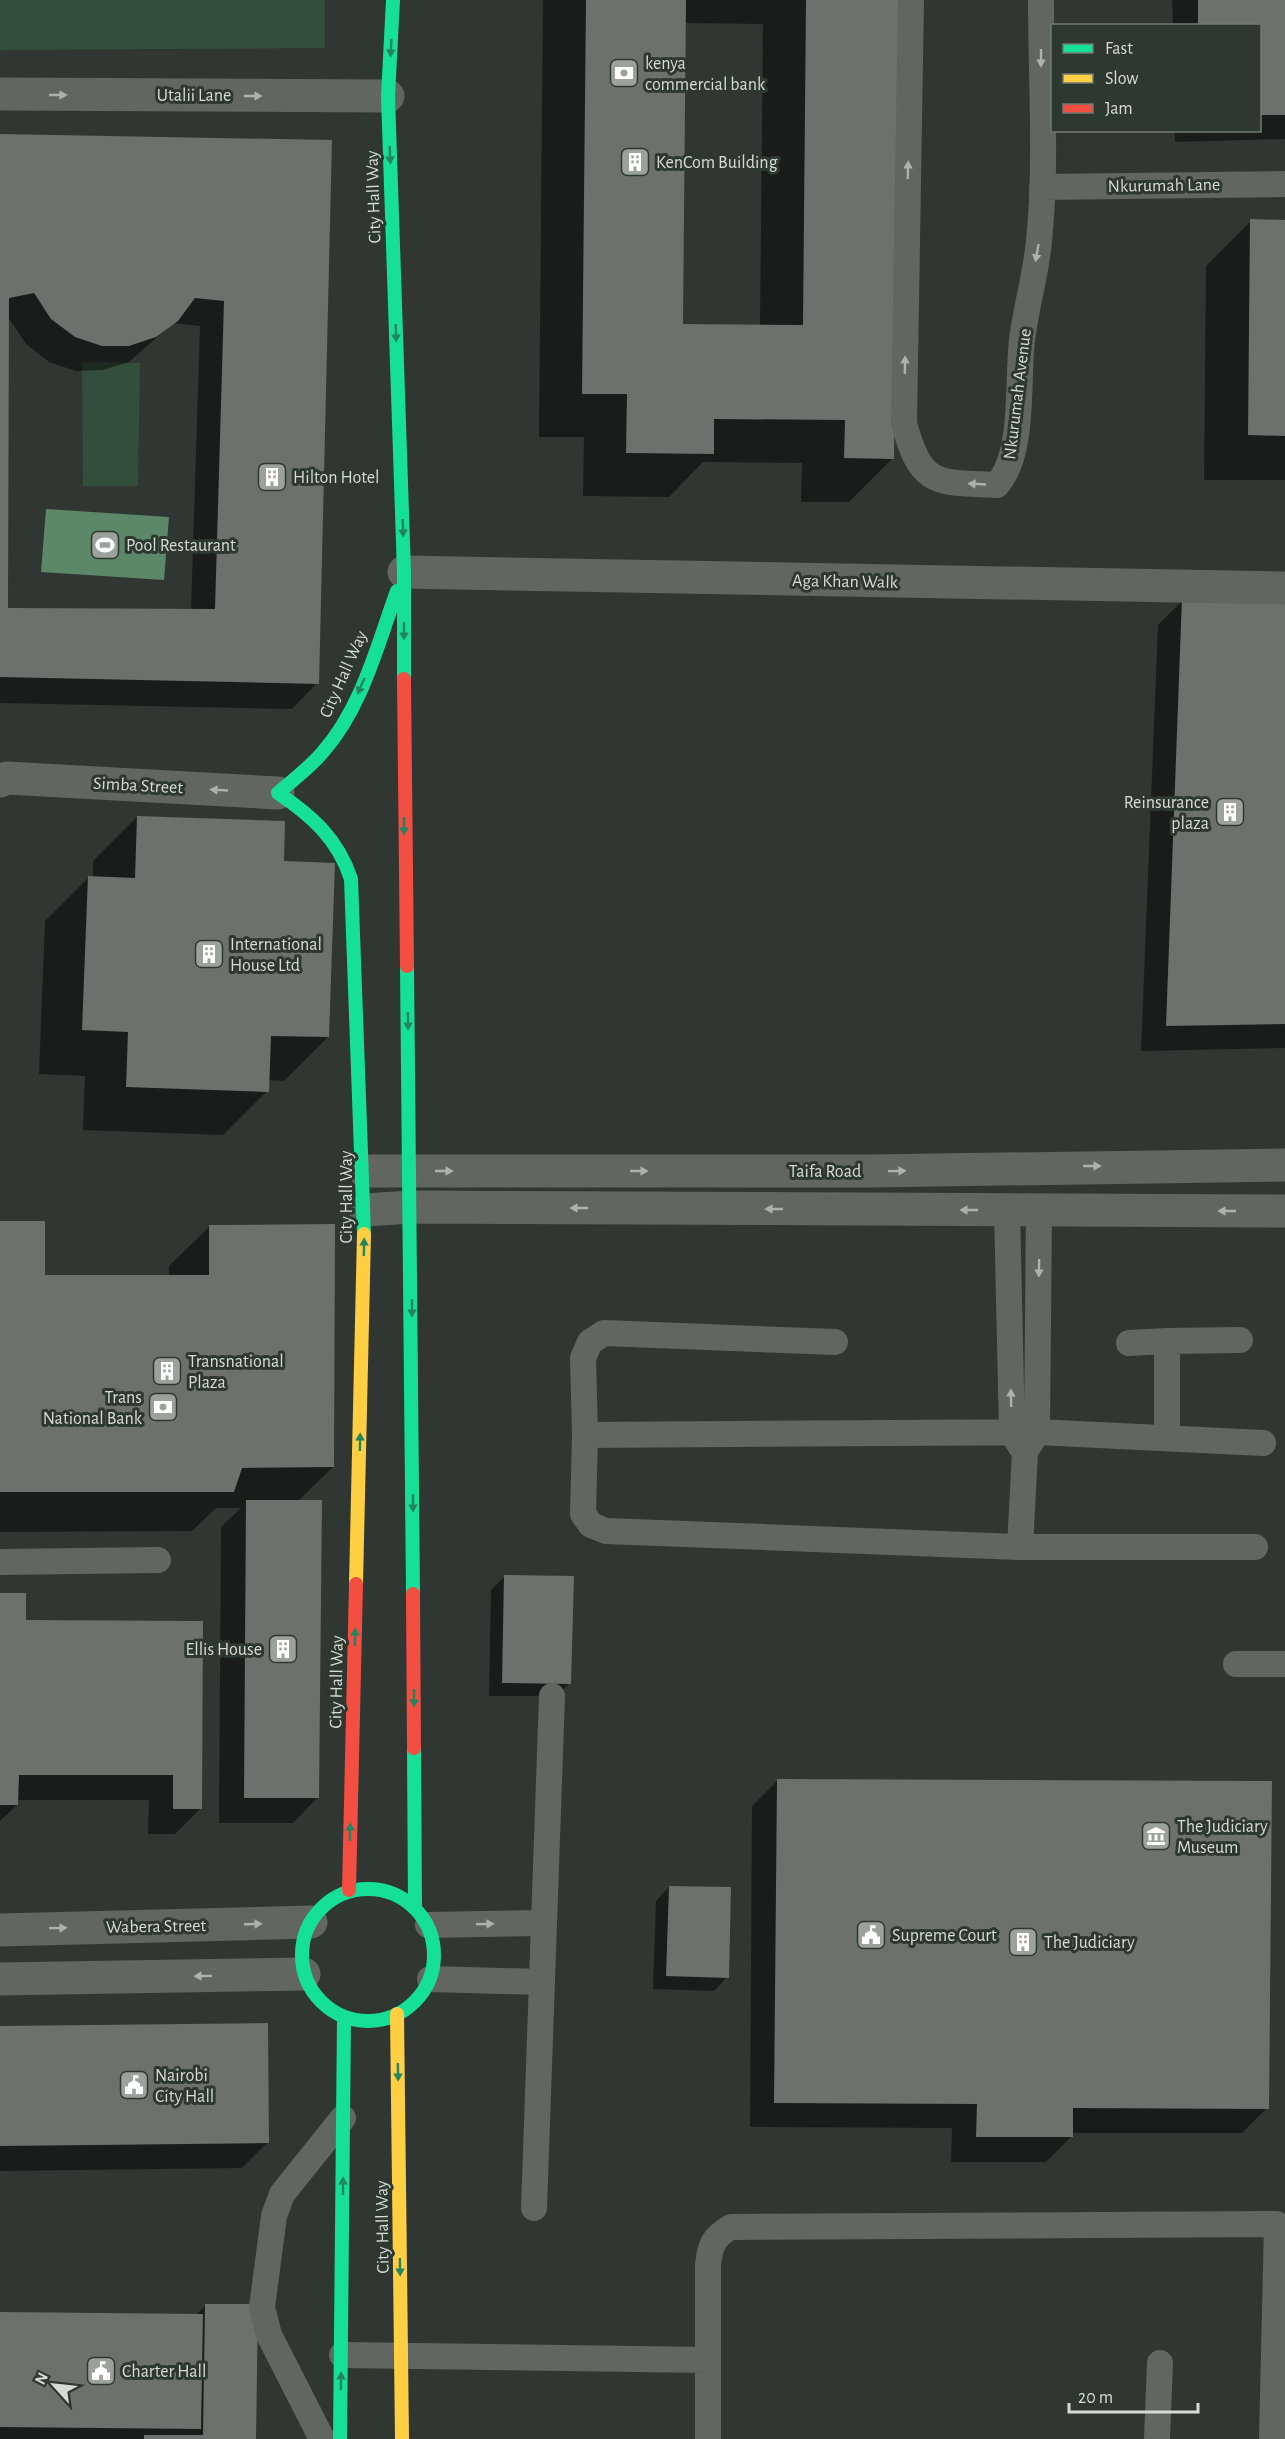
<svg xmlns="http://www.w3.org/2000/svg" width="1285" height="2439" viewBox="0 0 1285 2439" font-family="'Alegreya Sans',sans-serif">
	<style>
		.green { fill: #334e3b }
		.water { fill: #5d8769 }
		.shadow { fill: #0007; fill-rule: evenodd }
		.building { fill: #6c716e; fill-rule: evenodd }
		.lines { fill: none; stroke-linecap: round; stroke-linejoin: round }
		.lane { stroke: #616662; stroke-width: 26 }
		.street { stroke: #616662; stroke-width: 33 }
		.fast { stroke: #16e098; stroke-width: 14 }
		.slow { stroke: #ffcf43; stroke-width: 14 }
		.jam { stroke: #f24e42; stroke-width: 14 }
		.oneway { fill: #23845f }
		.oneway2 { fill: #acb3ad }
		.labels { text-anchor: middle; stroke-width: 6; stroke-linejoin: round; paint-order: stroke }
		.poi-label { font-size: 18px; fill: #d5dcd6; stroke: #2d3930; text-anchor: start }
		.street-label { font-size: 18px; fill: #d5dcd6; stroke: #2d3930 }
	</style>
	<rect width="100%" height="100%" fill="#303631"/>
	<!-- green -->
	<path class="green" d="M0,0H325V48L0,50Z
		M82,362L140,363L138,486H83Z"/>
	<!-- water -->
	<path class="water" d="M46,509L169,517L164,580L41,572Z"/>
	<!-- shadow -->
	<path class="shadow" d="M543,0H897L893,458L849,502H801L802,463L703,462L669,497L583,496L584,437H539ZM684,23L763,24L760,326H681Z
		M1172,0H1285V139L1175,142V130H1260V26H1173Z
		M0,135L331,141L317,683L292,709L0,703ZM8,317L26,344L49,362L76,371L103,370L129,362L173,323L200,326L191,610L6,609Z
		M1251,221H1285V480H1204L1206,266Z
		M1183,600L1285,601V1048L1141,1051L1158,625Z
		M137,817L282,863L328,1037L284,1081L268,1080L267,1091L223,1135L83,1130L85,1076L39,1074L45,921L89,877L93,878V861Z
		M0,1223L43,1277L169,1276V1266L210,1226L333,1467L298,1501L318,1797L293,1823H219L221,1527L241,1508H216L192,1531L0,1532Z
		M504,1577L570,1683L556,1696H489L491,1590Z
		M0,1594L24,1621L202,1622L200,1809L175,1834H148L149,1800H17V1805L0,1821Z
		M777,1781L1267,2108L1242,2133H1071V2137L1046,2162H951L952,2128L750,2127L752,1806Z
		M669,1887L727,1977L714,1991L653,1989L656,1901Z
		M0,2028L267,2143L242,2168L0,2171Z
		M205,2306L255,2439H0V2314L195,2316Z"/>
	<!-- building -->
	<path class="building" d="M586,0H686L683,324L803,325L806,0H899L894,459L844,458L845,420L714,419V454L626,453L627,394H582Z
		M1198,0H1285V115H1260V26H1198Z
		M0,134L332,140L319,684L0,677ZM34,293L51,319L75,337L102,346H129L156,337L178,321L195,298L224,301L215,609L8,608L9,298Z
		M1250,219L1285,220V436L1248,435Z
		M1182,598L1285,599V1024L1166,1026Z
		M137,816L285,821L284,861L335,863L329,1037L271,1036L269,1092L126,1087L128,1032L82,1030L88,876L135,878Z
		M0,1221H45V1275H209V1225L335,1224L334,1467L242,1468L234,1492H0Z
		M246,1500H322L319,1798H244Z
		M504,1575L574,1576L571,1684L502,1683Z
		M0,1593H26V1620L203,1621L202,1809H173V1775H19L18,1805H0Z
		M777,1779L1272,1781L1269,2109L1073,2108V2137H976L977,2104L774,2103Z
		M669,1886L731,1887L729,1978L666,1976Z
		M268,2023L269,2143L0,2146V2026Z
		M205,2304H258L256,2439H144V2435H203Z
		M0,2312L203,2314L201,2429L0,2427Z"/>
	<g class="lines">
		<!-- lane -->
		<path class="lane" d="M911,0L904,423C921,488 937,482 997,485C1025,453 1017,381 1022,340C1026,307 1036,274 1039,241C1047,161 1041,80 1041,0
			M1042,187L1285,184
			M1007,1210L1012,1432L1021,1447
			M835,1342L604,1333L590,1342L583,1358L585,1435L1037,1432L1263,1443
			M1129,1343L1167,1341
			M585,1435L583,1514L591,1525L606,1531L1020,1547H1255
			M1167,1438V1341L1240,1340
			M1020,1547L1025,1452L1037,1432L1039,1210
			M0,1562L158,1560
			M1236,1664H1285
			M428,1925L543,1923
			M430,1979L541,1982
			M534,2208L552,1696
			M342,2355L708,2360
			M322,2439L269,2335L262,2307L274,2216L282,2194L343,2118
			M708,2439V2265C710,2246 713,2237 731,2227L1277,2224L1272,2439
			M1157,2439L1160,2363"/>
		<!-- street -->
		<path class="street" d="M0,94L388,96
			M404,572L1285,588
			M0,781L7,778L278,793
			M365,1171H871L1285,1165
			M365,1210L411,1207L1285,1211
			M0,1930L311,1922
			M0,1979L304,1974"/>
		<!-- fast -->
		<path class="fast" d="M393,0L388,96L404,572V679
			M407,966L413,1594
			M364,1234L351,879C338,839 312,816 278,793C293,780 309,768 322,753C362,708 377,646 397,591
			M414,1748L415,1906
			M302 1955a66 66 0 1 1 132 0a66 66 0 1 1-132 0Z
			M340,2439L344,2018"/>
		<!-- slow -->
		<path class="slow" d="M356,1584L364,1234
			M397,2014L402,2439"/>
		<!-- jam -->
		<path class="jam" d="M404,679L407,966
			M413,1594L414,1748
			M349,1890L356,1584"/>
	</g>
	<!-- one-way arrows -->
	<defs><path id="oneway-solid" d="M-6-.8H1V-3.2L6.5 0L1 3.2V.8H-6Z" transform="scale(1.5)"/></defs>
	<g class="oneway">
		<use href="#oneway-solid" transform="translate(391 48) rotate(93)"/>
		<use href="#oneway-solid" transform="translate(390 155) rotate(88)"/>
		<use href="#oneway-solid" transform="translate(396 333) rotate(88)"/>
		<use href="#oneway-solid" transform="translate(403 528) rotate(88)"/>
		<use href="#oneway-solid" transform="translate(404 631) rotate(90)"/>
		<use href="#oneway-solid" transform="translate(361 686) rotate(114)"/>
		<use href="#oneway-solid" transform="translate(404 826) rotate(89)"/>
		<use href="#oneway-solid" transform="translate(408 1021) rotate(89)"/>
		<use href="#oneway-solid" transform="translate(364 1247) rotate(-89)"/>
		<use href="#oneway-solid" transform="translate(412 1308) rotate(90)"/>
		<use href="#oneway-solid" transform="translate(360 1442) rotate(-89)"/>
		<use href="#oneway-solid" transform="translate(413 1503) rotate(90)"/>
		<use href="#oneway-solid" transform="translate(355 1637) rotate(-89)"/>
		<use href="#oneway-solid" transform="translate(414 1698) rotate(90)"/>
		<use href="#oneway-solid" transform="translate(350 1832) rotate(-89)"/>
		<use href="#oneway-solid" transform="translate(398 2072) rotate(89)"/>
		<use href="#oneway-solid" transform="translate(343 2186) rotate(-90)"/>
		<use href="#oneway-solid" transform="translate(400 2267) rotate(89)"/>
		<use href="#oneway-solid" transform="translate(341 2381) rotate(-89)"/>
	</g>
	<g class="oneway2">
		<use href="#oneway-solid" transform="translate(1041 58) rotate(90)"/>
		<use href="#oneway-solid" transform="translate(58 95)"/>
		<use href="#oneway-solid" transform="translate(253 96)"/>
		<use href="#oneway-solid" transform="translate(908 170) rotate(-89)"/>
		<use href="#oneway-solid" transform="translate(1037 253) rotate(100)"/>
		<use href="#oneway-solid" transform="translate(905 365) rotate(-89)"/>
		<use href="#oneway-solid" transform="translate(977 484) rotate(-177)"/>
		<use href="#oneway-solid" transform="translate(219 790) rotate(-177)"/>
		<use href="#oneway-solid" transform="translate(1092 1166)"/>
		<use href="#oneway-solid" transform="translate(444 1171)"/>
		<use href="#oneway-solid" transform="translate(639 1171)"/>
		<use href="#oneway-solid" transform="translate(897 1171) rotate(-1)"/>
		<use href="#oneway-solid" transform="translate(579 1208) rotate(-180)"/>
		<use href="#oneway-solid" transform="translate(774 1209) rotate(-180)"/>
		<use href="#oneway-solid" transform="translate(969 1210) rotate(-180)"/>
		<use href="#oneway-solid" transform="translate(1227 1211) rotate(-180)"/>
		<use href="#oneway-solid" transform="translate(1039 1268) rotate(91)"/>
		<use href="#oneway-solid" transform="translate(1011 1398) rotate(-91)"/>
		<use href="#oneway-solid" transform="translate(253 1924) rotate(-2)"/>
		<use href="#oneway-solid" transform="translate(485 1924) rotate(-1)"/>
		<use href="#oneway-solid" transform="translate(58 1928) rotate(-1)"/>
		<use href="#oneway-solid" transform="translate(203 1976) rotate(179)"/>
	</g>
	<!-- icons -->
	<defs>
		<g id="bank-square" transform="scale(1.5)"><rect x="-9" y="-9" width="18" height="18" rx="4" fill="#9ba29c" stroke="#2d3930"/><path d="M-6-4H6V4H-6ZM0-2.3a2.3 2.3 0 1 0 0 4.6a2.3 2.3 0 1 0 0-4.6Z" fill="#fff"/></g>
		<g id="building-square" transform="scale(1.5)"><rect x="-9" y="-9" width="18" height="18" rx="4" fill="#9ba29c" stroke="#2d3930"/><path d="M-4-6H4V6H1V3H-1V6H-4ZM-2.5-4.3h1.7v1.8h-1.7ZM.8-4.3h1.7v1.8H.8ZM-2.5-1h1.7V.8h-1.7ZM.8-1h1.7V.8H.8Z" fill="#fff"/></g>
		<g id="stadium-square" transform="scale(1.5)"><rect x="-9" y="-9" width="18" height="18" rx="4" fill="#9ba29c" stroke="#2d3930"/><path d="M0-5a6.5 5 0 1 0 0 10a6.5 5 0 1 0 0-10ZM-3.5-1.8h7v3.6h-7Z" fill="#fff"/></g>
		<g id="museum-square" transform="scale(1.5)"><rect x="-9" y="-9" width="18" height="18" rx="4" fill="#9ba29c" stroke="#2d3930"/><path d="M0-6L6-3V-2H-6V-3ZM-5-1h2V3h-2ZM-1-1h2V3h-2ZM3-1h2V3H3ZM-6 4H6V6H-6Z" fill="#fff"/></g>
		<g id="civic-square" transform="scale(1.5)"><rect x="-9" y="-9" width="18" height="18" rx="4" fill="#9ba29c" stroke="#2d3930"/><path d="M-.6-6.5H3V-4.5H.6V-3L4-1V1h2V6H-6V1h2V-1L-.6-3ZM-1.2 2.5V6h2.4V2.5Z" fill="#fff"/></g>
	</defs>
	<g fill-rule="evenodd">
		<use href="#bank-square" x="624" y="73"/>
		<use href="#building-square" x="635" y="162"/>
		<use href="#building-square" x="272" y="477"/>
		<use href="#stadium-square" x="105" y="545"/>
		<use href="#building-square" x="1230" y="812"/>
		<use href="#building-square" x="209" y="954"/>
		<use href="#building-square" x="167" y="1371"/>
		<use href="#bank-square" x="163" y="1407"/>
		<use href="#building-square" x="283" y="1649"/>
		<use href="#museum-square" x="1156" y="1836"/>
		<use href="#civic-square" x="871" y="1935"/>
		<use href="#building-square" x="1023" y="1942"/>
		<use href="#civic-square" x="134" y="2085"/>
		<use href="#civic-square" x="101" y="2371"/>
	</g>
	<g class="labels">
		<!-- poi labels -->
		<g class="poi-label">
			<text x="645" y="69">kenya<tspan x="645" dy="21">commercial bank</tspan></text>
			<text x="656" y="168">KenCom Building</text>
			<text x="293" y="483">Hilton Hotel</text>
			<text x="126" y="551">Pool Restaurant</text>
			<text x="1209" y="808" text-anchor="end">Reinsurance<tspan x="1209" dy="21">plaza</tspan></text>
			<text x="230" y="950">International<tspan x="230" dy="21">House Ltd</tspan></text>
			<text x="188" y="1367">Transnational<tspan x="188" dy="21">Plaza</tspan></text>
			<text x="142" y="1403" text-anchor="end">Trans<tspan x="142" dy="21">National Bank</tspan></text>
			<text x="262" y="1655" text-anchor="end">Ellis House</text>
			<text x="1177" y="1832">The Judiciary<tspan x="1177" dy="21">Museum</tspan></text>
			<text x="892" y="1941">Supreme Court</text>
			<text x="1044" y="1948">The Judiciary</text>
			<text x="155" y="2081">Nairobi<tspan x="155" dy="21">City Hall</tspan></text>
			<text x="122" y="2377">Charter Hall</text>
		</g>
		<!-- street labels -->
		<g class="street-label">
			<text x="194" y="101">Utalii Lane</text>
			<text transform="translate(1164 185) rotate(-1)" y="6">Nkurumah Lane</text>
			<text transform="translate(373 197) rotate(-92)" y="6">City Hall Way</text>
			<text transform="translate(1017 394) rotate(-83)" y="6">Nkurumah Avenue</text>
			<text transform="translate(845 581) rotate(1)" y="6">Aga Khan Walk</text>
			<text transform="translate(343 674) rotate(-66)" y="6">City Hall Way</text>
			<text transform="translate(138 785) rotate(3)" y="6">Simba Street</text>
			<text x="825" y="1177">Taifa Road</text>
			<text transform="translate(346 1197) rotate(-90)" y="6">City Hall Way</text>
			<text transform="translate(336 1682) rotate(-89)" y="6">City Hall Way</text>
			<text transform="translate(156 1926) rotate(-1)" y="6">Wabera Street</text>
			<text transform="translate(382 2227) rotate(-91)" y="6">City Hall Way</text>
		</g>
	</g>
	<!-- legend -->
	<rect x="1051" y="24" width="210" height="108" fill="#2d3930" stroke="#707a72" stroke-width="1.5"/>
	<rect x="1063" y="44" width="30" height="9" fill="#16e098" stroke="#707a72" stroke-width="1.5"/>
	<text x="1105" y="54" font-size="18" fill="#d5dcd6">Fast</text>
	<rect x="1063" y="74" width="30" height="9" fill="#ffcf43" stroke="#707a72" stroke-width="1.5"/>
	<text x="1105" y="84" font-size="18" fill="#d5dcd6">Slow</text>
	<rect x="1063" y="104" width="30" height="9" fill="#f24e42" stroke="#707a72" stroke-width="1.5"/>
	<text x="1105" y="114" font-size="18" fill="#d5dcd6">Jam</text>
	<!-- north arrow -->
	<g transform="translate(54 2385) rotate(297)" stroke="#2d3930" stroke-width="4.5" paint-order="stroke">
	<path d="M0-4.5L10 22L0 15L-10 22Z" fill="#d5dcd6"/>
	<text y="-9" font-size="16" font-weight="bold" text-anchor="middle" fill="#d5dcd6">N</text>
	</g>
	<!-- scale -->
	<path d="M1069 2403v9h129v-9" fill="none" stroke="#d5dcd6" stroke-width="3"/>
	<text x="1078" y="2403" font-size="18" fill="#d5dcd6" stroke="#2d3930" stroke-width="4.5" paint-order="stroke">20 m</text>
</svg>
